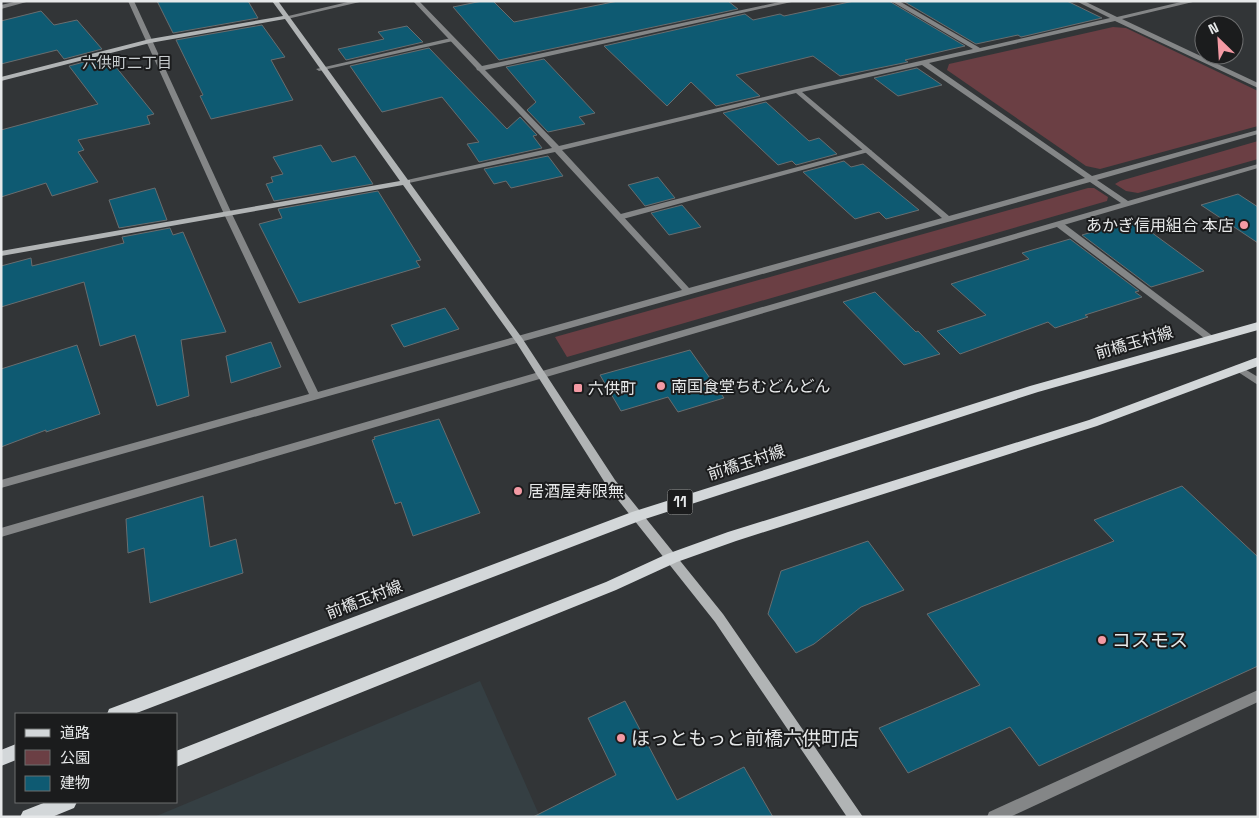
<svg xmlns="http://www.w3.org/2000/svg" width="1259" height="818" viewBox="0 0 1259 818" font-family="'Space Grotesk','Noto Sans JP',sans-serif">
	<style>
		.built { fill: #353f43 }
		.green { fill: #6b3f44 }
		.building { fill: #0e5a72; stroke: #696d6f }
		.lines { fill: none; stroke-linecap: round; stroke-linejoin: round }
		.lane { fill: #848687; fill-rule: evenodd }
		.street { fill: #848687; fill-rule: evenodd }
		.secondary { fill: #b1b4b5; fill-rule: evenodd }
		.primary { fill: #d3d7d9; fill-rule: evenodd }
		.poi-dot { fill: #f49aa4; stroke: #1b1c1d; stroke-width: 2 }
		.labels { text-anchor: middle; stroke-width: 4; stroke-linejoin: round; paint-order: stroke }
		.far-neighbourhood-label { font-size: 15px; fill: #c9ced0; stroke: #1b1c1d }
		.shield { fill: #1b1c1d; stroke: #aaacac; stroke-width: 1 }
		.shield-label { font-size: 15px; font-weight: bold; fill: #e7e9ea }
		.poi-label { font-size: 16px; fill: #e7e9ea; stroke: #1b1c1d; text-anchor: start }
		.street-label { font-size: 16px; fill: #e7e9ea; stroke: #1b1c1d }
		.near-poi-label { font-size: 19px; fill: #e7e9ea; stroke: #1b1c1d; text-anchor: start }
	</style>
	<rect width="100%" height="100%" fill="#323537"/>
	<!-- built -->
	<path class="built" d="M480,681L540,817H154Z"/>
	<!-- green -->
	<path class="green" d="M1113,27L1126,28L1258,91V126L1100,169L1086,166L947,70L949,64Z
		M1258,141V159L1138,193L1126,191L1115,184L1120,181Z
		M1088,188H1094L1108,197L1107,201L567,357L555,337Z"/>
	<!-- building -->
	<path class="building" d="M157,1H248L258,18L173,33Z
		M482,1H493L514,22L618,1H728L738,9L499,60L453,7Z
		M854,1H889L965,46L905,60L908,62L840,76L813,56L736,75L760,96L716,106L691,82L667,106L604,46L745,14L753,20L780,14L784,16Z
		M903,1H1067L1102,18L1021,37L1018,35L976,44Z
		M41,11L54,25L77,20L102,49L64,59L57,50L1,64V21Z
		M262,25L285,57L271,60L293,100L211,119L200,96L203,95L176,40Z
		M407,26L423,42L346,60L338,49L384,39L378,32Z
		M429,48L507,129L520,117L537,135L533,136L542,148L479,162L467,144L479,142L442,97L382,112L350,66Z
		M107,56L154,114L147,116L150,124L78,140L84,150L78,152L98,182L52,196L46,183L1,197V130L98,104L69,66Z
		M544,59L595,113L579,117L585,124L548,132L527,110L536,102L506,67Z
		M917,68L942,85L898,96L874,78Z
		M766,102L809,141L819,138L837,154L796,165L792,161L778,165L723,113Z
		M321,145L332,162L355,156L373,184L274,201L266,184L273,182L271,177L283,174L273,157Z
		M548,156L563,176L511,188L506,181L494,184L484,169Z
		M844,161L851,167L863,164L919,210L886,219L879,212L855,219L803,172Z
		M658,177L675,198L645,206L628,185Z
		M155,188L167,220L119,228L109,200Z
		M378,191L421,260L416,261L420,267L299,303L259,224L282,218L278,209Z
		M1238,194L1258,207V243L1201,205Z
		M682,205L701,227L669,235L651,213Z
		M1136,221L1204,271L1151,287L1082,235L1123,223L1126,224Z
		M170,228L173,235L183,232L226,332L181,340L189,396L157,406L135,335L100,346L84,282L1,307V266L31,258L32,266L124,243L122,237Z
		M1070,239L1139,291L1135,292L1142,297L1085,315L1088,317L1055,328L1048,322L960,354L937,331L986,315L951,284L1029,259L1022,253Z
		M875,292L916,332L918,331L940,354L904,365L843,302Z
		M445,308L459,329L404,347L391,325Z
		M271,342L281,367L231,383L226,356Z
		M77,345L100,414L46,432V430L1,447V369Z
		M690,350L724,398L678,412L668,397L621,411L600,375Z
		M439,419L480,513L413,536L401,502L395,504L372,440L375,439L374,437Z
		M1182,486L1258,557V666L1039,766L1010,727L908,773L879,728L980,685L927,614L1114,541L1094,520Z
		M203,496L210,547L236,539L243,573L150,603L144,548L128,553L126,519Z
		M868,541L904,590L861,607L814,644L796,653L768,614L781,571Z
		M625,701L677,800L744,767L773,817H533L616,775L588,718Z"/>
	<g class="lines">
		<!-- lane -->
		<path class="lane" d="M451,38L454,40L453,41L319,71L316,69Z
			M865,149H868L872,151L623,219H620L616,217L617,215Z
			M1057,223H1063L1214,337L1216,339L1214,341H1208L1057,227Z"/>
		<!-- street -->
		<path class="street" d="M18,1H30L1,9V5Z
			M128,1H134L232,214L318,392L682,290L555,152L404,184L403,182L407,180L552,148L479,71L477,70L476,68L413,1H419L482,66L784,1H796L485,70L559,146L797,89L973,49L891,1H899L980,48L1110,18L1076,1H1084L1117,17L1185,1H1197L1122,19L1258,83V88L1115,21L929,63L1092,176L1258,130V134L1097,180L1128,201L1258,164V168L1,537V528L1121,203L1090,182L1,488V480L309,394L224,214ZM922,65L1085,178L949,216L802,92ZM796,93L942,218L689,288L562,150Z
			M352,1H364L287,19L284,17Z
			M1238,365L1258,377V385L1235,370L1233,368L1235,366Z
			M1258,690V702L1010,817H987L989,812Z"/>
		<!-- secondary -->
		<path class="secondary" d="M272,1H278L408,180H410V183L522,338L615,480L723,614L863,817H847L715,622L607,486L516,342L403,185L1,256V251L400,181L285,19L150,43L1,81V77L150,39L283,16Z"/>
		<!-- primary -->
		<path class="primary" d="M1258,322V330L1038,392L642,520L134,714H107L109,709L632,512L1030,386Z
			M1258,357V366L1097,426L736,541L677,562L616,590L176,767V751L606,582L667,554L728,532L1089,420Z
			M16,744V760L1,766V750Z
			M46,802H77L74,808L52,817H20L23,811Z"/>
	</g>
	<!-- markers -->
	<g class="poi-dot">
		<circle cx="1244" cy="225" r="5"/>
		<circle cx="661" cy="386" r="5"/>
		<rect x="573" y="383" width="10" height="10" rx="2.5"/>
		<circle cx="518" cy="491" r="5"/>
		<circle cx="1102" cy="640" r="5"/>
		<circle cx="621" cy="738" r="5"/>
	</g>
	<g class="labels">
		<!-- far-neighbourhood labels -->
		<g class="far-neighbourhood-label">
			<text x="127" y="68">六供町二丁目</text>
		</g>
		<!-- shield labels -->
		<rect class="shield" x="667.5" y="489.5" width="25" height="25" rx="4"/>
		<g class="shield-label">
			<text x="680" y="507">11</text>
		</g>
		<!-- poi labels -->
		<g class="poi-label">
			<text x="1234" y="231" text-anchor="end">あかぎ信用組合 本店</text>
			<text x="671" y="392">南国食堂ちむどんどん</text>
			<text x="588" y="394">六供町</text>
			<text x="528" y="497">居酒屋寿限無</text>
		</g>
		<!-- street labels -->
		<g class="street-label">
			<text transform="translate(1134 342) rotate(-16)" y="6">前橋玉村線</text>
			<text transform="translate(746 462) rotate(-18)" y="6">前橋玉村線</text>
			<text transform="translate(364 599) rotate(-21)" y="6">前橋玉村線</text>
		</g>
		<!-- near-poi labels -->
		<g class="near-poi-label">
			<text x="1112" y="647">コスモス</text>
			<text x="631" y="745">ほっともっと前橋六供町店</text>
		</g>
	</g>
	<!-- border -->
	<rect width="1259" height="818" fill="none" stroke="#e7e9ea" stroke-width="5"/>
	<!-- legend -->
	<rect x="15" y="713" width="162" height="90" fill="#1b1c1d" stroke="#6d6e6f"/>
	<rect x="25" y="729" width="25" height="8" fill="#d3d7d9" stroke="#6d6e6f"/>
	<text x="60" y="738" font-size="15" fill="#e7e9ea">道路</text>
	<rect x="25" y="750" width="25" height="15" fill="#6b3f44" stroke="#6d6e6f"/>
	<text x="60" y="763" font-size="15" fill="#e7e9ea">公園</text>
	<rect x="25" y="776" width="25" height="15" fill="#0e5a72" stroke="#6d6e6f"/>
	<text x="60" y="788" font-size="15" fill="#e7e9ea">建物</text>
	<!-- north arrow -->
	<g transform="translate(1219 40) rotate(335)"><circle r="24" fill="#1b1c1d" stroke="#6d6e6f"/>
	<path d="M0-4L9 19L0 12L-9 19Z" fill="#f49aa4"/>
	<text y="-8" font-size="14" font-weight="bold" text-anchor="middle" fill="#e7e9ea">N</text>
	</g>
</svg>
